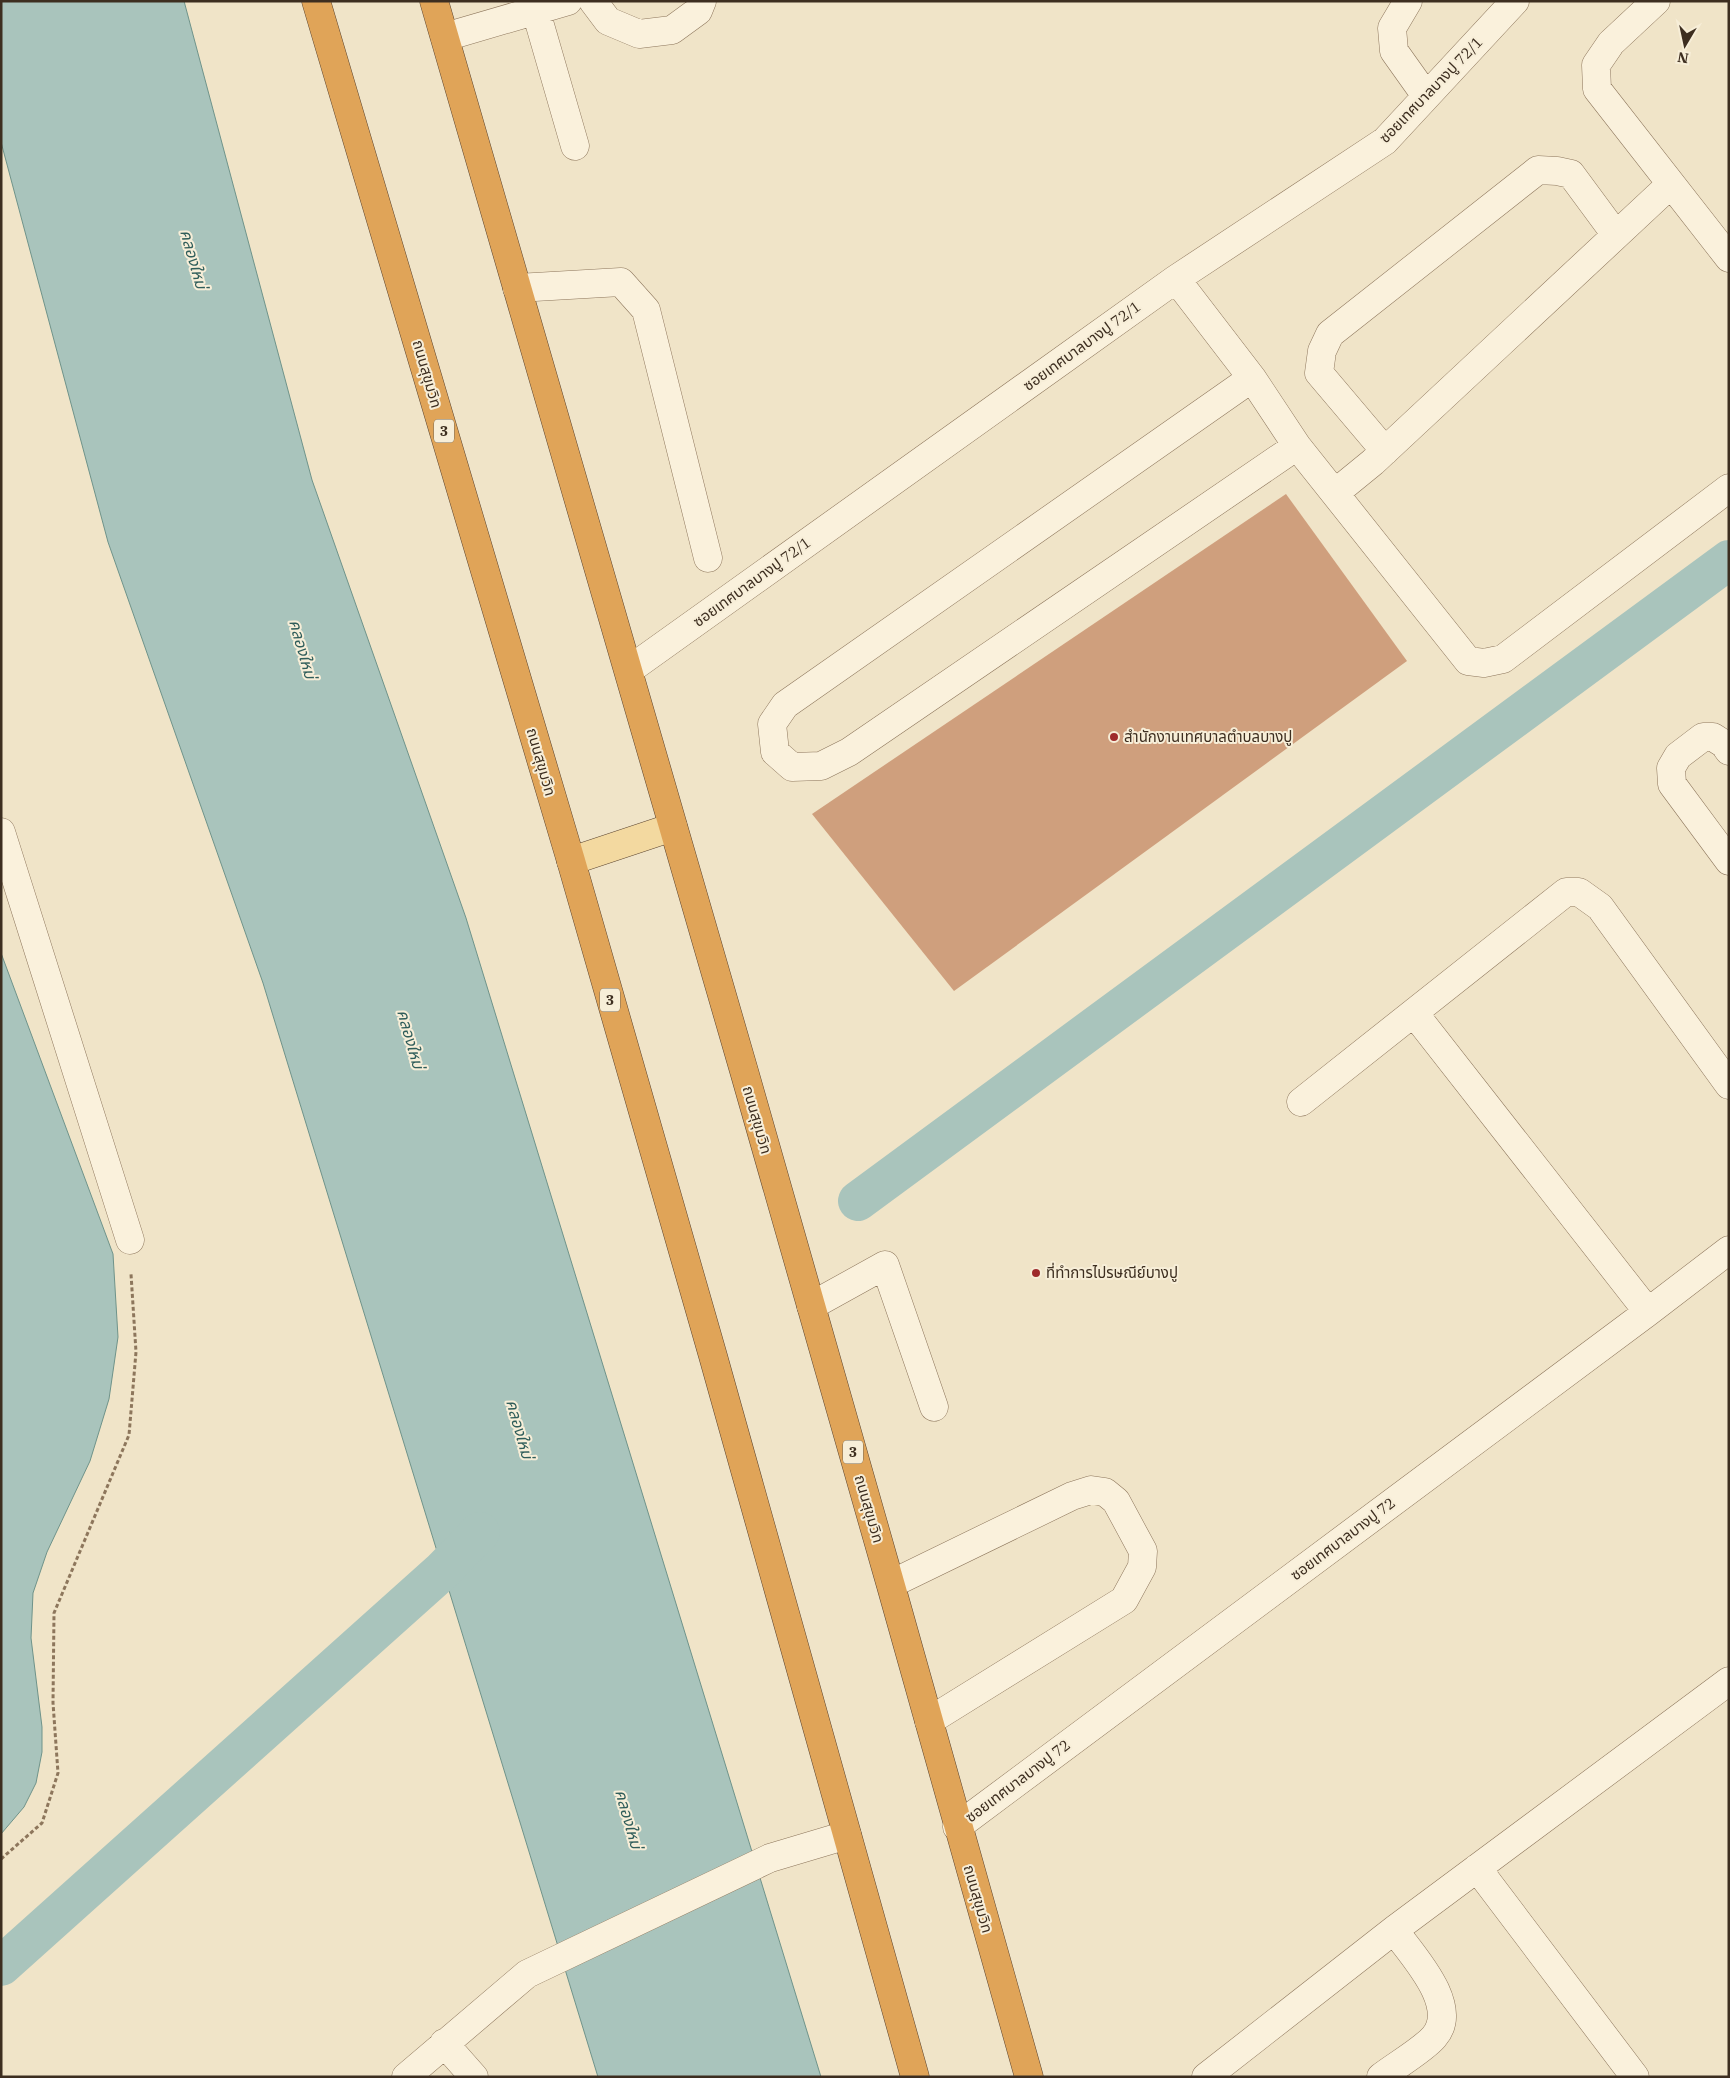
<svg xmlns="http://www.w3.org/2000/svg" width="1730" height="2078" viewBox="0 0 1730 2078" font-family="'IBM Plex Serif','Noto Sans Thai',serif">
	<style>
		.water { fill: #a9c4bc; stroke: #6f938a }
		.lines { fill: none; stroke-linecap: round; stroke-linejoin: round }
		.canal { stroke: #a9c4bc; stroke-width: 40 }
		.building { fill: #cf9f7d }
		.minor-casing { stroke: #8d765c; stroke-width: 29 }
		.major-casing { stroke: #5b4430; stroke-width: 29 }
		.highway-casing { stroke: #5b4430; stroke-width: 29 }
		.path { stroke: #8d765c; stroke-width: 3; stroke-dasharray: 4 2.5; stroke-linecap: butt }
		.minor { stroke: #faf1dc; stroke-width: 28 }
		.major { stroke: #f3d9a0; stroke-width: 28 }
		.highway { stroke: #e0a458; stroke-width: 28 }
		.poi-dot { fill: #9e2a2b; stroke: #f7eed8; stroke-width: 2 }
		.labels { text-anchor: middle; stroke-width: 4; stroke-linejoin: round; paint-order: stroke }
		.shield { fill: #f7eed8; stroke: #756857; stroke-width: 1 }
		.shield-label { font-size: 14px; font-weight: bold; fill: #3d2e20 }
		.street-label { font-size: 15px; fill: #3d2e20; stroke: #f7eed8 }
		.poi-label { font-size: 15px; fill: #3d2e20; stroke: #f7eed8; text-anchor: start }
		.water-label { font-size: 16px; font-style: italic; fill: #2f5d5a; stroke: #f7eed8 }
	</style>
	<rect width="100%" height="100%" fill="#f0e4c8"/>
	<!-- water -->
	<path class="water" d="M1,1H184L312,480L466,918L821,2077H598L263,983L108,542L1,142Z
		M1,953L113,1254L118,1337L109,1399L90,1461L47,1552L33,1593L31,1638L42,1727V1752L36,1783L24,1807L1,1834Z"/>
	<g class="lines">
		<!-- canal -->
		<path class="canal" d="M858,1201L1729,560
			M1,1966L442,1571L480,1532"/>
	</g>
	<!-- building -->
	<path class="building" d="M1286,494L1407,661L954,991L812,814Z"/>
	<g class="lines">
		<!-- minor casing -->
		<g class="minor-casing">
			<path id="minor" d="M533,1L575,146
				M593,1L608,21L639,34L672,30L698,11L702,1
				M1408,1L1392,28L1394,51L1426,96
				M1656,1L1611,43L1596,65L1597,89L1729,258
				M445,37L568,1
				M1176,279L1252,378L1297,446L1468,661L1484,663L1503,659L1729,488
				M517,288L621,282L646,310L708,558
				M1252,378L785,705L772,724L775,752L792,767L821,766L849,752L1297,446
				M1385,451L1319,373L1322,351L1330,334L1538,170L1557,171L1571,174L1616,235
				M1335,493L1373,462L1671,184
				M629,670L1176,279L1385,141L1515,1
				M1729,751L1724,744L1713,737H1703L1678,756L1671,768L1672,784L1729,861
				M1,832L130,1240
				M1414,1013L1648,1312
				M1301,1102L1566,892H1579L1600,907L1729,1085
				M811,1306L885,1265L934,1407
				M891,1584L1072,1496L1091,1490L1105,1492L1116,1501L1143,1551L1142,1567L1124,1600L929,1721
				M957,1827L1648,1312L1729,1250
				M1477,1868L1635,2077
				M444,2043L474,2077
				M406,2077L527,1974L770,1858L847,1835
				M1206,2077L1394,1930L1729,1681
				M1381,2077C1395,2066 1423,2050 1434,2037C1461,2006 1412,1955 1394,1930"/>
		</g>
		<!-- major casing -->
		<g class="major-casing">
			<path id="major" d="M571,861L673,827"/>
		</g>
		<!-- highway casing -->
		<g class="highway-casing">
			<path id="highway" d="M316,1L571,861L713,1356L915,2077
				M434,1C588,529 741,1057 891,1586C938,1749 982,1913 1029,2077"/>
		</g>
		<!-- path -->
		<path class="path" d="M1,1859L42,1823L58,1773L53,1703L54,1613L129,1435L136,1352L131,1274"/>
		<!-- minor -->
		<use href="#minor" class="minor"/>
		<!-- major -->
		<use href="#major" class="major"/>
		<!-- highway -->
		<use href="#highway" class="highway"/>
	</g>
	<!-- markers -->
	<g class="poi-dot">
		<circle cx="1114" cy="737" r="5"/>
		<circle cx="1036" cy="1273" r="5"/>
	</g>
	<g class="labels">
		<!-- shield labels -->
		<g class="shield">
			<rect x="434" y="419.5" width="20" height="23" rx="4"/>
			<rect x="600" y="988.5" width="20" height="23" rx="4"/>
			<rect x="843" y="1440.5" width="20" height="23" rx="4"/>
		</g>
		<g class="shield-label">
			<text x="444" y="436">3</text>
			<text x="610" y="1005">3</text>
			<text x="853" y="1457">3</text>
		</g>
		<!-- street labels -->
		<g class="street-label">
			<text transform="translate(1431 90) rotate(-46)" y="5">ซอยเทศบาลบางปู 72/1</text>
			<text transform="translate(1082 346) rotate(-36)" y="5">ซอยเทศบาลบางปู 72/1</text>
			<text transform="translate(427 374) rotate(74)" y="5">ถนนสุขุมวิท</text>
			<text transform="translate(752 582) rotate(-36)" y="5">ซอยเทศบาลบางปู 72/1</text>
			<text transform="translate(541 762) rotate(74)" y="5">ถนนสุขุมวิท</text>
			<text transform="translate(757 1120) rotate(74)" y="5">ถนนสุขุมวิท</text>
			<text transform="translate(869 1509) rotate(74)" y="5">ถนนสุขุมวิท</text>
			<text transform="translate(1343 1539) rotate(-37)" y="5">ซอยเทศบาลบางปู 72</text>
			<text transform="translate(1018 1781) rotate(-37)" y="5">ซอยเทศบาลบางปู 72</text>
			<text transform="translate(978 1899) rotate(74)" y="5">ถนนสุขุมวิท</text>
		</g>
		<!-- poi labels -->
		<g class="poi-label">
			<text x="1124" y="742">สำนักงานเทศบาลตำบลบางปู</text>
			<text x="1046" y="1278">ที่ทำการไปรษณีย์บางปู</text>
		</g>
		<!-- water labels -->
		<g class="water-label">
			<text transform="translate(194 259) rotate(74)" y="6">คลองใหม่</text>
			<text transform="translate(303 649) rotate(74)" y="6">คลองใหม่</text>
			<text transform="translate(411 1039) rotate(74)" y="6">คลองใหม่</text>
			<text transform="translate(520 1429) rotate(74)" y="6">คลองใหม่</text>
			<text transform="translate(629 1819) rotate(74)" y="6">คลองใหม่</text>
		</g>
	</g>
	<!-- border -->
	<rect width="1730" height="2078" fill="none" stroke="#3d2e20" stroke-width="5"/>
	<!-- north arrow -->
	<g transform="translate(1685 45) rotate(189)" stroke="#f7eed8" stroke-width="4" paint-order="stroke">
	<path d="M0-4L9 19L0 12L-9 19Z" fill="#3d2e20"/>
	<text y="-8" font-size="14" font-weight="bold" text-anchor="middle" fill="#3d2e20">N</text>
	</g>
</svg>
